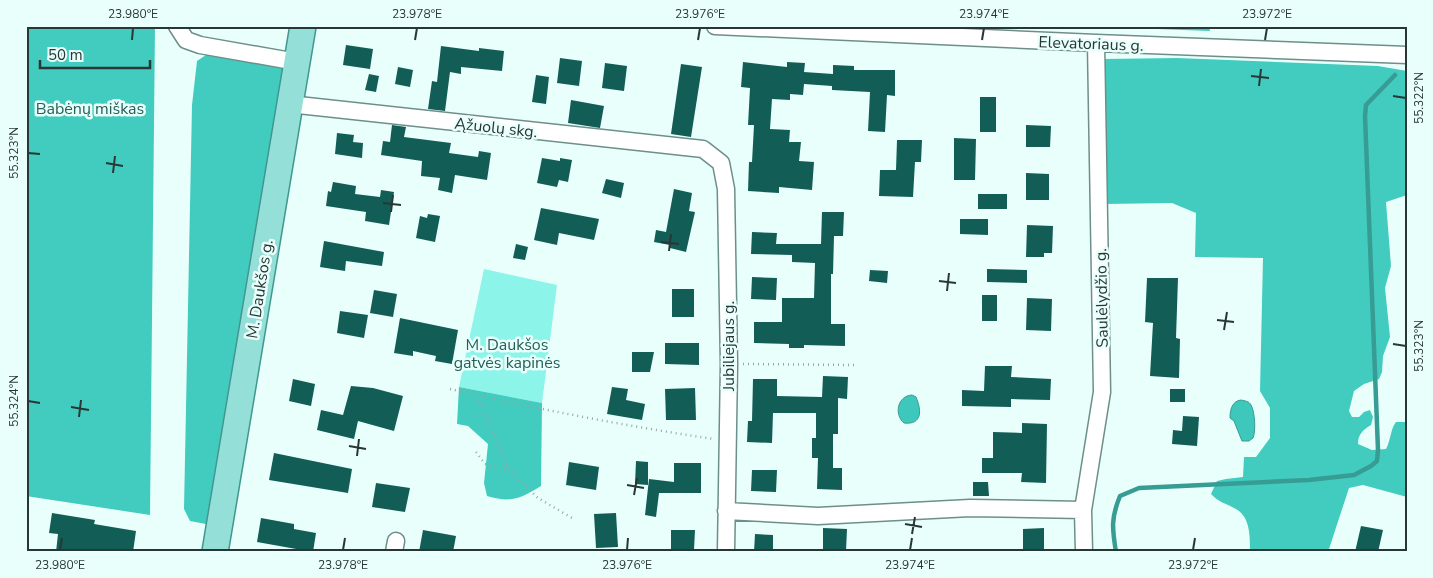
<svg xmlns="http://www.w3.org/2000/svg" width="1433" height="578" viewBox="0 0 1433 578" font-family="'Nunito Sans',sans-serif">
	<style>
		.green { fill: #8cf4e9 }
		.forest { fill: #42ccbf }
		.water { fill: #3ec8bc; stroke: #379c94 }
		.lines { fill: none; stroke-linecap: round; stroke-linejoin: round }
		.stream { stroke: #379c94; stroke-width: 4.5 }
		.building { fill: #125e57 }
		.street-casing { stroke: #6d8f8a; stroke-width: 19 }
		.primary-casing { stroke: #3f978f; stroke-width: 28 }
		.path { stroke: #94a7a4; stroke-width: 2.5; stroke-dasharray: 1 4; stroke-linecap: butt }
		.street { stroke: #fff; stroke-width: 16 }
		.primary { stroke: #94e0d9; stroke-width: 25 }
		.ticks { fill: none; stroke: #283735; stroke-width: 2 }
		.labels { text-anchor: middle; stroke-width: 5; stroke-linejoin: round; paint-order: stroke }
		.street-label { font-size: 16px; fill: #283735; stroke: #e9fffb }
		.park-label { font-size: 16px; fill: #275f59; stroke: #e9fffb }
		.neatline { fill: none; stroke: #283735; stroke-width: 2 }
		.ticks-label { font-size: 12px; text-anchor: middle; fill: #283735 }
	</style>
	<rect width="100%" height="100%" fill="#e9fffb"/>
	<!-- green -->
	<path class="green" d="M484,269L557,285L542,403L459,387Z"/>
	<!-- forest -->
	<path class="forest" d="M26,26H155L150,515L26,496Z
		M1078,26H1209L1210,31Z
		M209,53L283,65L206,524L190,521L184,509L192,105L197,61Z
		M1177,58L1378,66L1407,71V195L1386,202L1391,266L1385,288L1390,337L1383,356L1382,372L1379,379L1364,384L1354,391L1349,411L1352,417H1359L1364,412L1370,410L1373,417L1371,425C1363,430 1358,434 1358,444L1372,450L1386,449C1391,440 1390,430 1396,422H1407V497L1363,485L1349,488L1328,552H1252L1250,550C1250,535 1250,515 1234,508C1223,502 1220,503 1211,494L1217,481L1226,479L1243,477L1244,457H1256L1270,438V408L1260,391L1263,258L1195,257L1196,213L1172,203L1104,204V59Z
		M459,387L542,403L541,486C520,499 511,503 487,496L484,483L488,444L468,426L457,424Z"/>
	<!-- water -->
	<path class="water" d="M912,395L916,397C922,411 922,425 904,423C894,415 897,396 912,395Z
		M1241,400C1245,401 1249,401 1251,405C1255,412 1256,431 1253,438L1249,441H1242L1234,421L1230,418C1230,410 1232,401 1241,400Z"/>
	<g class="lines">
		<!-- stream -->
		<path class="stream" d="M1394,26H1395
			M1116,552C1112,528 1111,518 1120,496L1139,488L1309,480L1354,475L1371,466L1377,461L1378,450L1365,116L1366,105L1395,75"/>
	</g>
	<!-- building -->
	<path class="building" d="M346,45L373,49L370,69L343,65Z
		M441,46L479,51V48L504,51L502,71L461,67V74L450,72L445,111L428,109L432,81L437,82Z
		M560,58L582,61L579,86L557,83Z
		M743,62L787,67V62L805,63L804,72L833,74V65L854,66V70H895V96L887,95L885,132L868,131L870,92L832,90V86L804,84L803,95L790,94V100L772,99L770,129L790,130L789,142H801L799,161L814,162L812,190L779,187V193L748,191L749,162H752L754,125H748L750,88L741,87Z
		M605,63L627,66L624,91L602,88Z
		M681,64L702,67L691,137L671,134Z
		M398,67L413,70L410,87L395,84Z
		M369,74L379,76L376,92L365,90Z
		M536,75L549,77L546,104L532,102Z
		M980,97H996V132H980Z
		M571,100L604,106L600,128L568,123Z
		M392,125L406,127L404,137L451,143L449,153L478,157L479,151L491,153L487,180L455,175L452,193L438,190L440,178L421,176L422,161L381,155L383,141L390,142Z
		M1026,125L1051,126L1050,147H1026Z
		M337,133L354,135L353,142L363,143L362,158L335,154Z
		M954,138L976,139L975,180H954Z
		M897,140H922L921,162H915L913,197L879,196L880,170H896Z
		M542,158L560,161V158L572,160L568,182L559,180L557,187L537,183Z
		M1026,173L1049,174V200H1026Z
		M606,179L624,183L621,198L602,193Z
		M333,182L356,186L355,194L380,197L381,190L394,192L389,225L365,221L366,212L326,206L328,191L331,192Z
		M674,189L692,193L689,211L695,212L686,252L670,248V245L654,242L656,230L666,232Z
		M978,194H1007V209H978Z
		M541,208L599,219L594,240L559,233L557,245L534,240Z
		M822,212H844L843,236H834L833,274H831V324H845V346L804,345V348H789V344L754,343V322H782V298H814L815,263L792,262V255L751,254L752,232L777,233L776,244H821Z
		M428,214L440,216L435,242L416,238L420,216L427,218Z
		M960,219H988V235L960,234Z
		M1027,225L1053,226L1052,253H1044V257H1026Z
		M324,241L384,252L382,266L346,261L345,271L320,267Z
		M516,244L528,247L525,260L513,258Z
		M987,269L1027,270V283L987,282Z
		M870,270L888,271L887,283L869,281Z
		M752,277L777,278L776,300L751,299Z
		M1147,278H1178L1176,338L1180,339L1179,378L1150,376L1153,323L1145,322Z
		M672,289H694V317H672Z
		M374,290L397,294L393,317L370,313Z
		M982,295H997V321H982Z
		M1027,298L1052,299L1051,331L1026,330Z
		M340,311L368,315L364,338L337,333Z
		M400,318L458,330L452,364L435,361L436,356L413,351V356L394,353Z
		M665,343H699V365L665,364Z
		M632,352H654L650,372H632Z
		M985,366H1012L1011,377L1051,379L1050,400L1011,399V407L962,406V390L984,391Z
		M823,376L848,377L847,399L838,398V434H833V468H842V490L817,489L818,458H812V438H816V413H773L772,443L747,442L748,421H752L753,379H777V396L822,397Z
		M293,379L315,384L311,406L289,401Z
		M351,386L373,388L403,396L394,431L358,421L354,439L317,430L321,410L343,415Z
		M612,387L628,389L626,400L645,404L642,420L607,414Z
		M695,388L696,420H666L665,389Z
		M1170,389H1185V402H1170Z
		M1183,416L1199,417L1197,446L1172,444L1173,430L1182,431Z
		M1022,423L1047,424L1046,483L1021,482L1022,473H982V458H993V432L1022,433Z
		M274,453L352,469L348,493L269,480Z
		M636,461L648,462V485L635,484Z
		M569,462L599,467L596,490L566,485Z
		M674,463H701V493H659L656,517L645,515L649,479L674,482Z
		M752,470H777L776,492L751,491Z
		M973,482H988L989,496H973Z
		M376,483L410,488L405,512L372,507Z
		M52,513L95,520L94,524L136,531L133,552H56L58,534L49,533Z
		M616,513L618,547L596,548L594,514Z
		M261,518L294,524V529L316,533L313,552L257,542Z
		M1361,526L1383,530L1378,552H1355Z
		M823,528L847,529L846,551L823,552Z
		M1044,528V552H1023V529Z
		M423,530L456,536L453,552H419Z
		M671,530H695L694,550H671Z
		M755,534L773,535V552H754Z"/>
	<g class="lines">
		<!-- street casing -->
		<g class="street-casing">
			<path id="street" d="M177,26L186,40L200,45L297,62
				M715,26L1096,43L1407,55
				M289,104L703,149L721,163L726,189L729,364L726,552
				M726,511L818,516L970,508L1083,510
				M394,552L396,541
				M1084,552L1083,510L1102,392L1096,43"/>
		</g>
		<!-- primary casing -->
		<g class="primary-casing">
			<path id="primary" d="M215,552L303,26"/>
		</g>
		<!-- path -->
		<path class="path" d="M743,364L856,365
			M450,389C538,409 625,426 714,439
			M477,395L510,471L538,498L572,518
			M476,452L485,464L510,471"/>
		<!-- street -->
		<use href="#street" class="street"/>
		<!-- primary -->
		<use href="#primary" class="primary"/>
	</g>
	<!-- ticks -->
	<path class="ticks" d="M132,40L133,28M415,40L417,28M698,40L700,28M982,40L984,28M1265,40L1267,28M1251,76L1269,78M1259,86L1261,69M1393,96L1406,98M28,153L40,154M106,163L123,166M113,173L115,156M383,203L401,205M391,212L393,195M661,242L679,244M669,251L671,234M939,281L956,283M947,291L949,273M1217,320L1234,322M1224,330L1227,312M1393,344L1406,346M28,401L40,403M71,407L89,410M79,417L81,400M349,446L366,449M357,456L359,439M627,485L644,488M634,495L637,478M905,524L922,527M912,534L915,517M60,550L62,538M343,550L345,538M627,550L628,538M910,550L912,538M1193,550L1195,538"/>
	<g class="labels">
		<!-- street labels -->
		<g class="street-label">
			<text transform="translate(1091 43) rotate(2)" y="6">Elevatoriaus g.</text>
			<text transform="translate(496 127) rotate(6)" y="6">Ąžuolų skg.</text>
			<text transform="translate(259 289) rotate(-81)" y="6">M. Daukšos g.</text>
			<text transform="translate(1101 298) rotate(-91)" y="6">Saulėlydžio g.</text>
			<text transform="translate(728 346) rotate(-90)" y="6">Jubiliejaus g.</text>
		</g>
		<!-- park labels -->
		<g class="park-label">
			<text x="90" y="114">Babėnų miškas</text>
			<text x="507" y="350">M. Daukšos<tspan x="507" dy="18">gatvės kapinės</tspan></text>
		</g>
	</g>
	<!-- border -->
	<rect width="1433" height="578" fill="none" stroke="#e9fffb" stroke-width="55"/>
	<!-- scale -->
	<path d="M40 60v8h110v-8" fill="none" stroke="#283735" stroke-width="2.5"/>
	<text x="48" y="60" font-size="15" fill="#283735" stroke="#e9fffb" stroke-width="4" paint-order="stroke">50 m</text>
	<rect x="28" y="28" width="1378" height="522" class="neatline"/>
	<g class="ticks-label">
		<text x="133" y="18">23.980°E</text>
		<text x="417" y="18">23.978°E</text>
		<text x="700" y="18">23.976°E</text>
		<text x="984" y="18">23.974°E</text>
		<text x="1267" y="18">23.972°E</text>
		<text transform="translate(1419 98) rotate(-90)" y="4">55.322°N</text>
		<text transform="translate(14 153) rotate(-90)" y="4">55.323°N</text>
		<text transform="translate(1419 346) rotate(-90)" y="4">55.323°N</text>
		<text transform="translate(14 401) rotate(-90)" y="4">55.324°N</text>
		<text x="60" y="569">23.980°E</text>
		<text x="343" y="569">23.978°E</text>
		<text x="627" y="569">23.976°E</text>
		<text x="910" y="569">23.974°E</text>
		<text x="1193" y="569">23.972°E</text>
	</g>
</svg>
